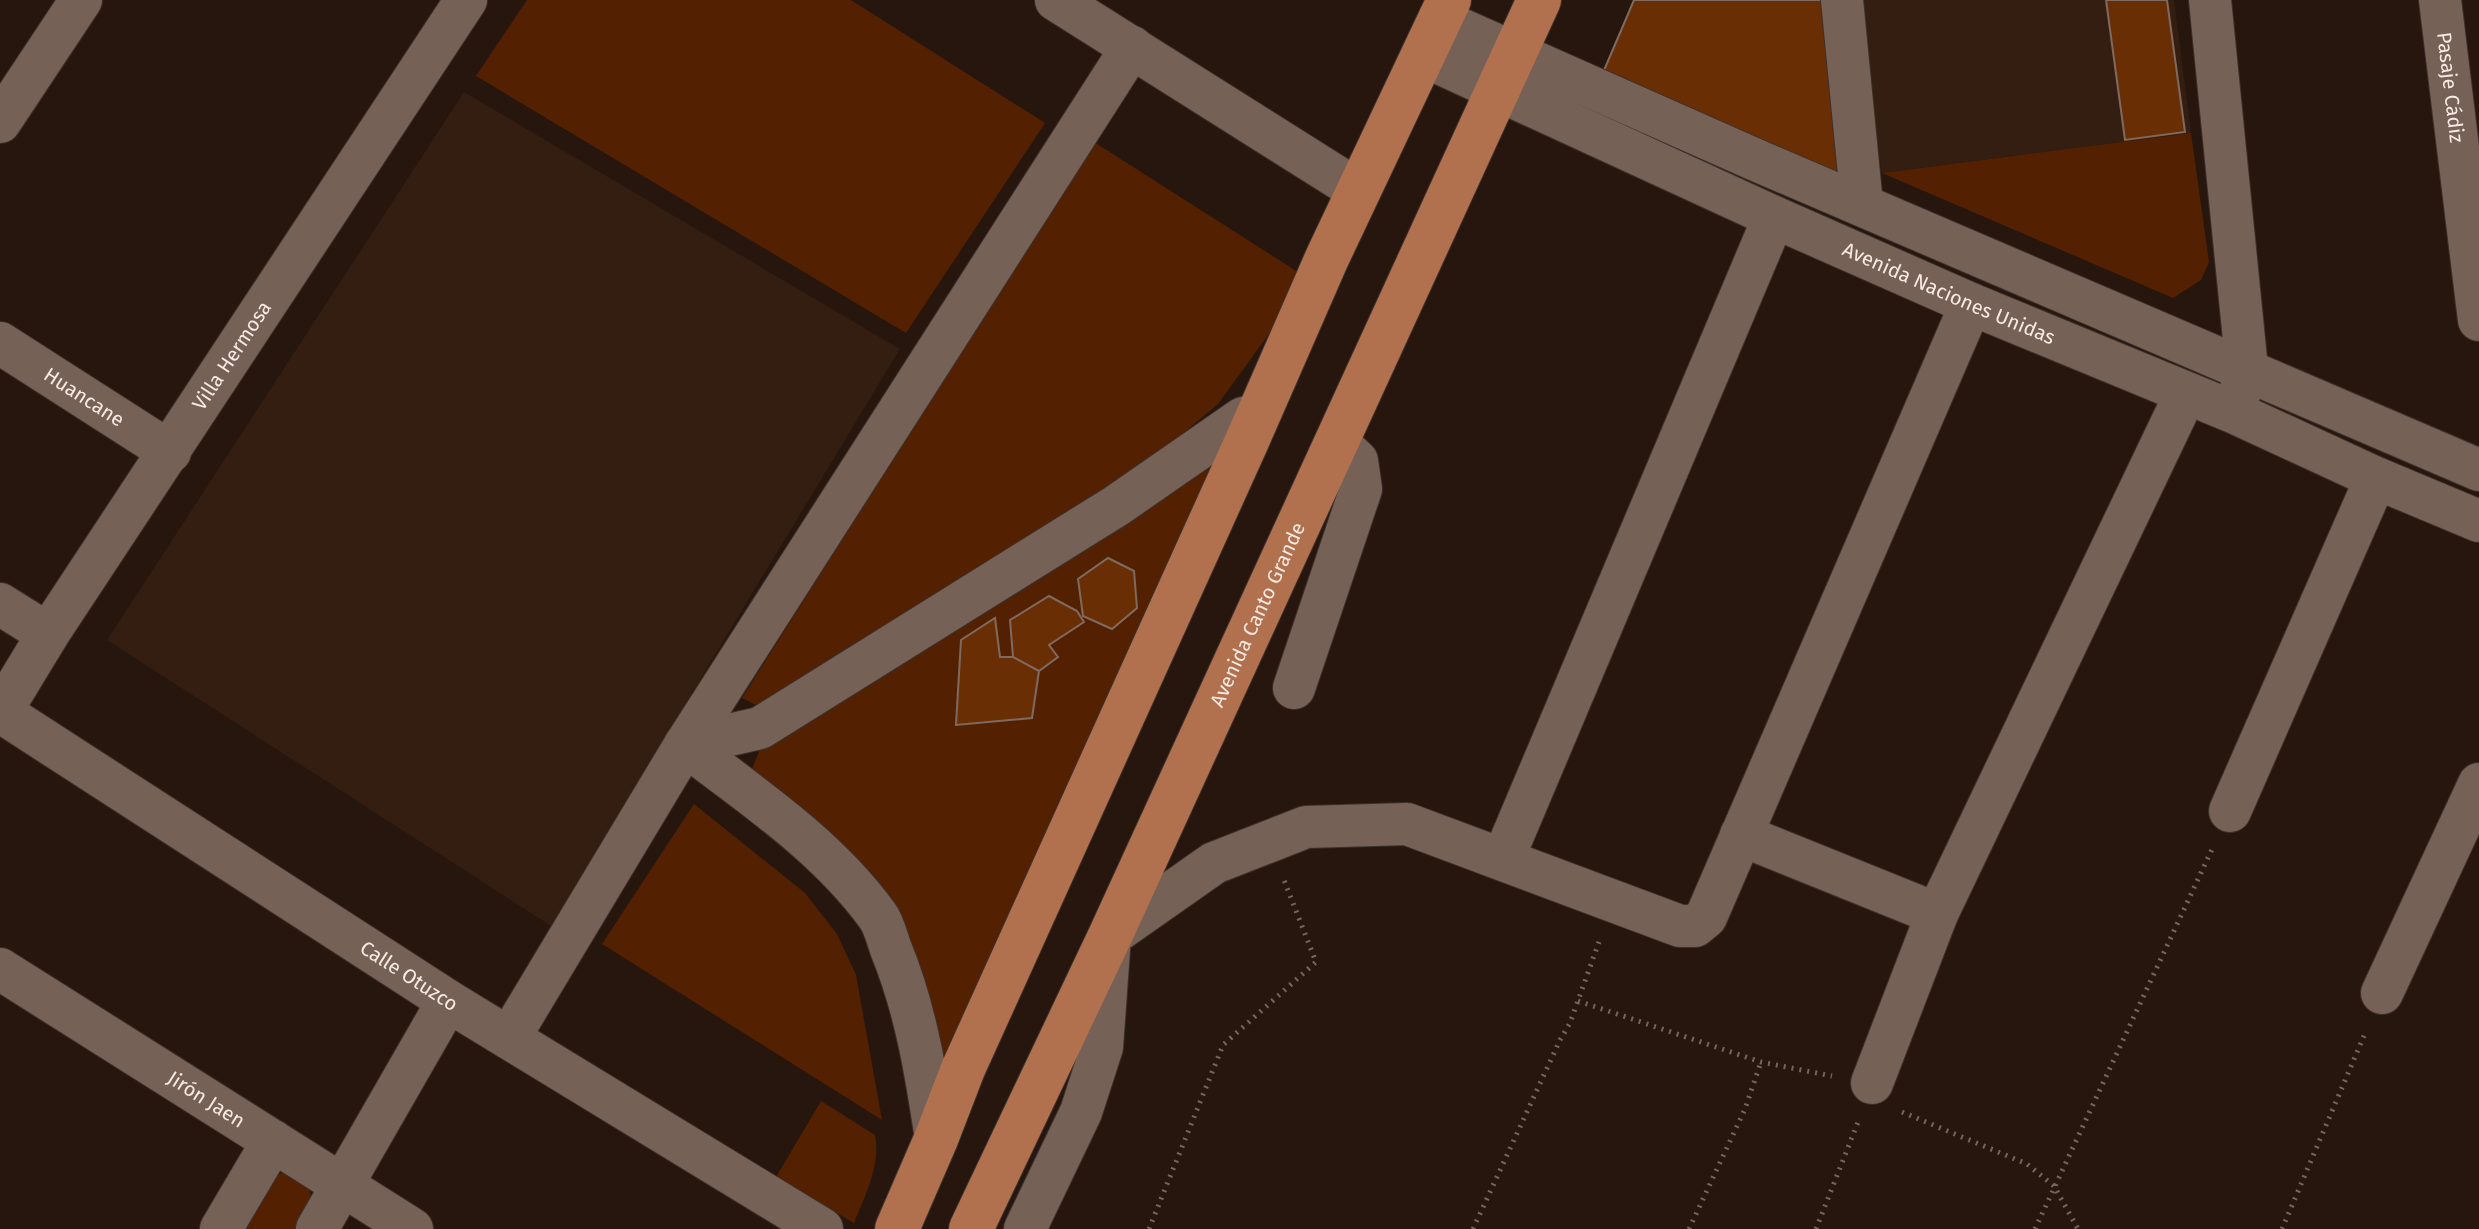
<svg xmlns="http://www.w3.org/2000/svg" width="2479" height="1229" viewBox="0 0 2479 1229" font-family="'Fira Sans',sans-serif">
	<style>
		.built { fill: #341d11 }
		.green { fill: #532101 }
		.building { fill: #6a2e05; stroke: #7f6a60; stroke-width: 2 }
		.lines { fill: none; stroke-linecap: round; stroke-linejoin: round }
		.minor-casing { stroke: #3d312d; stroke-width: 44 }
		.major-casing { stroke: #3d312d; stroke-width: 46 }
		.path { stroke: #74655d; stroke-width: 5; stroke-dasharray: 2 6; stroke-linecap: butt }
		.minor { stroke: #766157; stroke-width: 42 }
		.major { stroke: #b1714f; stroke-width: 44 }
		.labels { text-anchor: middle; stroke-width: 7; stroke-linejoin: round; paint-order: stroke }
		.street-label { font-size: 20px; fill: #f6eae3; stroke: #0a0402 }
	</style>
	<rect width="100%" height="100%" fill="#27160d"/>
	<!-- built -->
	<path class="built" d="M1857,0H2174L2191,133L1882,173Z
		M464,92L900,349L551,926L107,640Z"/>
	<!-- green -->
	<path class="green" d="M527,0H851L1045,123L906,333L476,76Z
		M2191,133L2209,262L2201,280L2173,298L1882,173Z
		M1094,142L1309,279L1218,404L1134,474L762,708L742,698Z
		M1235,442L940,1099L909,965L752,769L760,749Z
		M694,804L805,893L837,934L856,975L882,1120L602,944Z
		M821,1101L875,1135C881,1165 865,1196 854,1223L776,1177Z
		M285,1172L309,1186L311,1198L300,1229H234L274,1175Z"/>
	<!-- building -->
	<path class="building" d="M1634,0H1833L1855,182L1602,75Z
		M2106,0H2167L2185,132L2125,140Z
		M1108,558L1134,571L1137,608L1112,629L1083,616L1078,579Z
		M1049,596L1077,611L1084,622L1049,645L1058,657L1039,671L1013,657L1010,620Z
		M995,618L1000,657H1013L1039,671L1032,718L956,725L961,640Z"/>
	<g class="lines">
		<!-- minor casing -->
		<g class="minor-casing">
			<g id="minor">
				<path d="M1056,0L1359,191"/>
				<path d="M1842,0L1862,205"/>
				<path d="M2210,0L2247,369L2240,392"/>
				<path id="s1" d="M2440,0L2479,320"/>
				<path d="M1440,20L1756,160L2479,470"/>
				<path id="s2" d="M1424,56L1774,217L1971,304L2233,412L2376,478L2479,521"/>
				<path d="M0,122L81,0"/>
				<path id="s3" d="M0,343L170,452"/>
				<path d="M0,604L48,634"/>
				<path d="M1294,688L1361,489L1357,461L1337,442"/>
				<path id="s4" d="M1,712L448,1001L822,1229"/>
				<path id="s5" d="M0,713L48,634L466,0"/>
				<path d="M685,745L760,728L1116,506L1243,418L1259,414"/>
				<path d="M685,745C752,796 827,846 877,915C884,924 887,938 891,949C916,1010 926,1073 936,1139"/>
				<path d="M2230,811L2376,478"/>
				<path d="M1741,835L1937,914"/>
				<path d="M1503,859L1774,217"/>
				<path id="s6" d="M0,969L412,1229"/>
				<path d="M2382,993L2479,784"/>
				<path d="M509,1038L685,745L1132,47"/>
				<path d="M1872,1083L1937,914L2186,393"/>
				<path d="M221,1229L273,1141"/>
				<path d="M317,1229L448,1001"/>
				<path d="M1025,1229L1081,1112L1102,1047L1110,936L1214,863L1306,827L1407,824L1680,926H1695L1706,917L1971,304"/>
			</g>
		</g>
		<!-- major casing -->
		<g class="major-casing">
			<g id="major">
				<path d="M897,1229L936,1139L963,1069L1247,441L1327,258L1449,0"/>
				<path id="s7" d="M971,1229L1110,936L1539,0"/>
			</g>
		</g>
		<!-- path -->
		<path class="path" d="M1578,1001L1761,1062L1832,1076
			M1902,1112L2027,1164L2054,1186L2078,1229
			M1149,1229L1223,1045L1316,962L1284,880
			M1473,1229L1560,1040L1570,1023L1600,939
			M1689,1229L1745,1109L1761,1062
			M1816,1229L1858,1122
			M2035,1229L2214,845
			M2282,1229L2366,1031"/>
		<!-- minor -->
		<use href="#minor" class="minor"/>
		<!-- major -->
		<use href="#major" class="major"/>
	</g>
	<g class="labels">
		<!-- street labels -->
		<g class="street-label">
			<text dy="7" stroke="none"><textPath href="#s1" startOffset="88">Pasaje Cádiz</textPath></text>
			<text dy="7" stroke="none"><textPath href="#s2" startOffset="576">Avenida Naciones Unidas</textPath></text>
			<text dy="7" stroke="none"><textPath href="#s5" startOffset="426">Villa Hermosa</textPath></text>
			<text dy="7" stroke="none"><textPath href="#s3" startOffset="100">Huancane</textPath></text>
			<text dy="7" stroke="none"><textPath href="#s7" startOffset="678">Avenida Canto Grande</textPath></text>
			<text dy="7" stroke="none"><textPath href="#s4" startOffset="486">Calle Otuzco</textPath></text>
			<text dy="7" stroke="none"><textPath href="#s6" startOffset="244">Jirón Jaen</textPath></text>
		</g>
	</g>
</svg>
